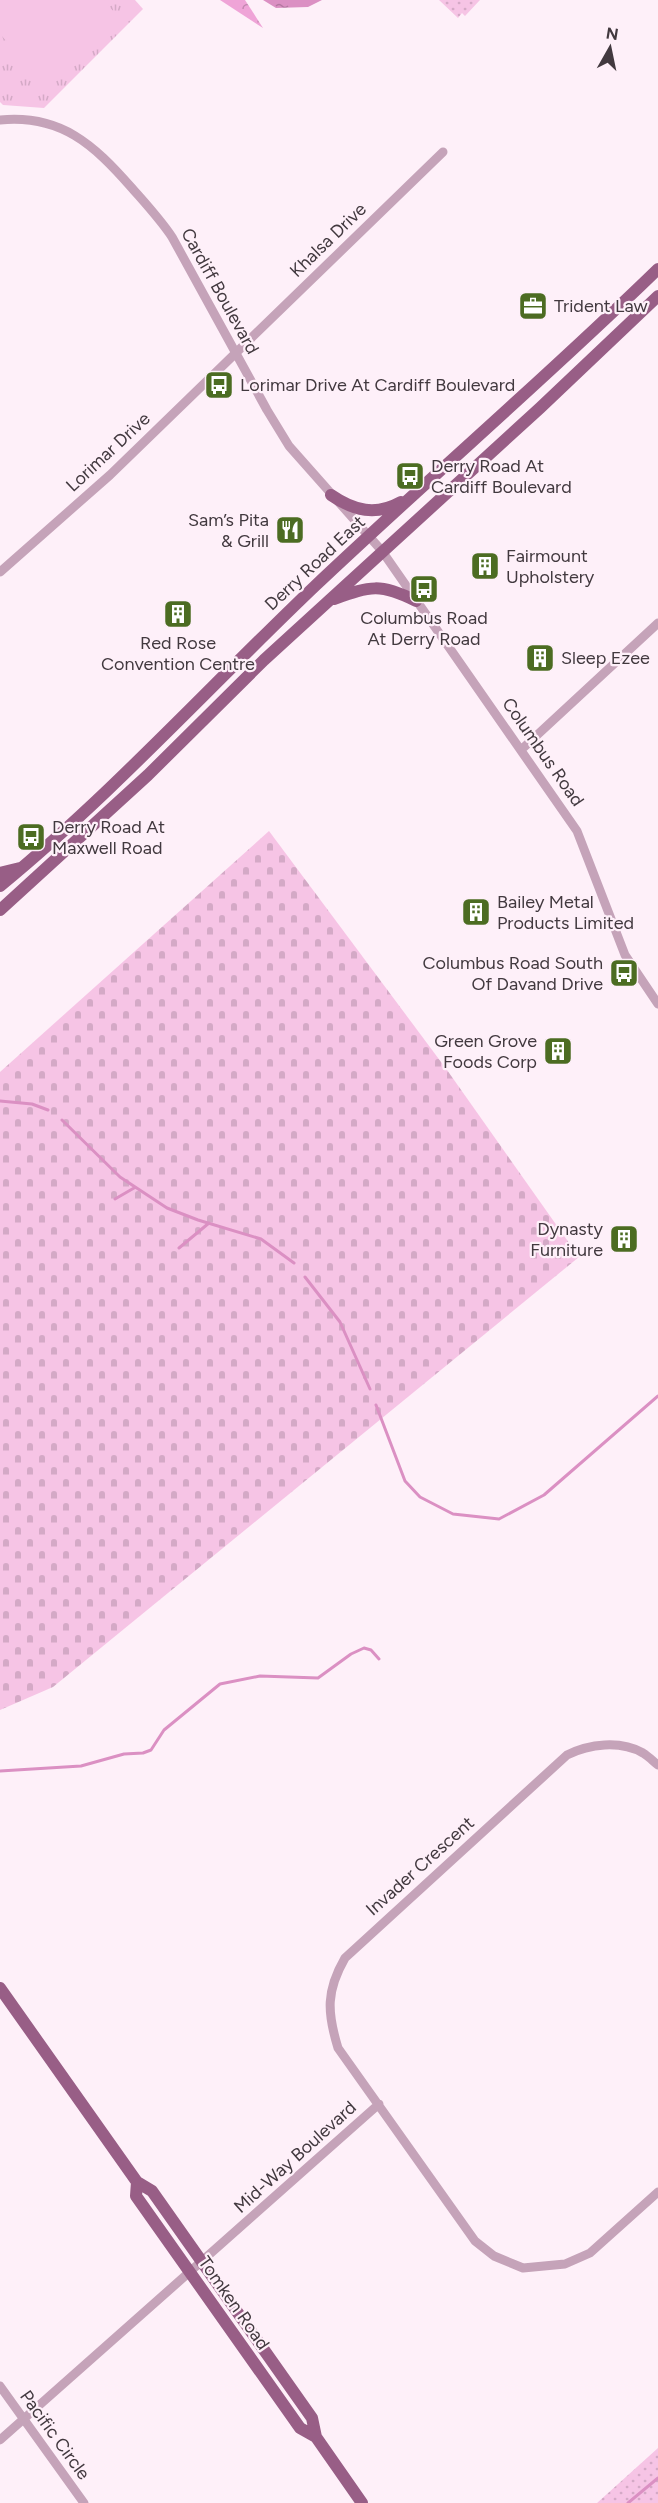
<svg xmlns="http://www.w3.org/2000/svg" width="658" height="2503" viewBox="0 0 658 2503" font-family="Figtree,sans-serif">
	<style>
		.grass { fill: url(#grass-dots) }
		.forest { fill: url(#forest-crowns) }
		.cemetery { fill: url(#cemetery-stones) }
		.park { fill: url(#park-tufts) }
		.pitch { fill: #f6c4e5 }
		.water { fill: url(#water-ripples) }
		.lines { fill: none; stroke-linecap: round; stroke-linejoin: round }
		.stream { stroke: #db90c3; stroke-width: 3 }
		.minor { stroke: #c5a3b9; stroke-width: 9 }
		.major { stroke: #985e86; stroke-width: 12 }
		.labels { text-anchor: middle; stroke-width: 4.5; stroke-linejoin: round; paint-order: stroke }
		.street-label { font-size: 18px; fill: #42393f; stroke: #fef0f9 }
		.poi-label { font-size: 18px; fill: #42393f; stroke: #fef0f9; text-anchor: start }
	</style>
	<defs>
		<pattern id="grass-dots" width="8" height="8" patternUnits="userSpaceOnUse" patternTransform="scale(1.5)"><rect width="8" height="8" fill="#f6c4e5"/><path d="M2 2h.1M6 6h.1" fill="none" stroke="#d4a9c6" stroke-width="1.8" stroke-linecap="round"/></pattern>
		<pattern id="forest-crowns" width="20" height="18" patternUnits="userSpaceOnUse" patternTransform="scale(1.5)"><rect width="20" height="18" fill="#efa4d7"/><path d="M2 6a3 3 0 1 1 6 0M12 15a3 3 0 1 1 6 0" fill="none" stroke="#c387b0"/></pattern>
		<pattern id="cemetery-stones" width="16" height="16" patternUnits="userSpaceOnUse" patternTransform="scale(1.5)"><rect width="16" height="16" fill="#f6c4e5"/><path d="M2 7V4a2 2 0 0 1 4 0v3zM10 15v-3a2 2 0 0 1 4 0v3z" fill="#d4a9c6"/></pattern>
		<pattern id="park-tufts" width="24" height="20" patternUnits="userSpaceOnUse" patternTransform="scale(1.5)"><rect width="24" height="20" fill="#f6c4e5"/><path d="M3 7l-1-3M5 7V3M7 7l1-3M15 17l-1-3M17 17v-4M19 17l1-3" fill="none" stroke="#d4a9c6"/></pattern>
		<pattern id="water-ripples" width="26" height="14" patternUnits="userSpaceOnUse" patternTransform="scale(1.5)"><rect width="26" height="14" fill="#db90c3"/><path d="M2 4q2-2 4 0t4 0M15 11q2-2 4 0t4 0" fill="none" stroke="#b377a0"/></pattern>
	</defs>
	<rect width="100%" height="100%" fill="#fef0f9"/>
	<!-- grass -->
	<path class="grass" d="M439,0H480L465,16L462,13L458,18Z
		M658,2448V2503H597Z"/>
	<!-- forest -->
	<path class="forest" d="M220,0H245L263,28Z"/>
	<!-- cemetery -->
	<path class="cemetery" d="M269,831L447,1070L579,1257L53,1687L0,1710V1072Z"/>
	<!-- park -->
	<path class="park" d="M0,0H135L143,9L44,108L3,105L0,102Z"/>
	<!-- pitch -->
	<path class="pitch" d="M0,0H104L118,17L47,79L39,78L0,34Z"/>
	<!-- water -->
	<path class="water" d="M263,0H322L308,7L276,8Z"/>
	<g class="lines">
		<!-- stream -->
		<path class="stream" d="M0,1101L32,1104L48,1110
			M62,1120L120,1177L167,1208L198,1220L261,1239L294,1263
			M115,1199L134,1188
			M179,1248L209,1223
			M305,1277L340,1322L370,1389
			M376,1405L405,1481L420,1497L453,1514L499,1519L544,1495L658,1396
			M0,1771L81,1766L124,1754L143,1753L151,1750L164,1730L220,1684L260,1676L318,1678L351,1654L364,1648L371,1650L379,1659
			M628,2503L658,2478"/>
		<!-- minor -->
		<path class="minor" d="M0,120C61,114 94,145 131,187C145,203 160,219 172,237L267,410L289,446L382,551L577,831L625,955L658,1004
			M0,572L110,475L443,152
			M522,749L658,623
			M658,1765C653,1761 648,1756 643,1753C620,1740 589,1744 567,1755L345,1958C326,1991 327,2012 338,2048L475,2241L494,2256L523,2268L565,2264L590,2253L658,2192
			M0,2386L84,2503
			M0,2440L379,2104"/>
		<!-- major -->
		<path class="major" d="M331,495C354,511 376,516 401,502
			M334,599C371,586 380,583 416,601
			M0,873L20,868
			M0,886C112,794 210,686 315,586C428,479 546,378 658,269
			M0,910L148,775L264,660L540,408L658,296
			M0,1988L137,2182L152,2191L312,2418L316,2437L362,2503
			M137,2182L136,2196L300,2428L316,2437"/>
	</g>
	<!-- icons -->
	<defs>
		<g id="office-square" transform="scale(1.5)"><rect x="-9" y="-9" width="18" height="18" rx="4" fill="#4c6c22" stroke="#fef0f9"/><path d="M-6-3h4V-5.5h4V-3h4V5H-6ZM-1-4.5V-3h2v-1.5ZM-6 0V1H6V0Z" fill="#fff"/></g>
		<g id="bus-square" transform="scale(1.5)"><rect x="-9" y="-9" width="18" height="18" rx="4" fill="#4c6c22" stroke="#fef0f9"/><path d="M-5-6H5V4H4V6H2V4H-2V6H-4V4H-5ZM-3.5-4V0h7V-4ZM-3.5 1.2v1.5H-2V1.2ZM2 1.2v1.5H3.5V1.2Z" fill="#fff"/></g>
		<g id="restaurant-square" transform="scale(1.5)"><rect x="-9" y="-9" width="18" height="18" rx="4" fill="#4c6c22" stroke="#fef0f9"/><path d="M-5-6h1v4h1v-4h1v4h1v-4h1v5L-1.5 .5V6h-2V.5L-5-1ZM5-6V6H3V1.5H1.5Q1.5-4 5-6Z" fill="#fff"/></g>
		<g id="building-square" transform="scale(1.5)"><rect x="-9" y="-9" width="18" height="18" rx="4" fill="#4c6c22" stroke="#fef0f9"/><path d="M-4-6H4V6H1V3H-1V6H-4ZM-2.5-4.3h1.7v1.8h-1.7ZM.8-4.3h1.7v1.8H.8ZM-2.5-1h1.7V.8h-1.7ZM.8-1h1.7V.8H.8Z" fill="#fff"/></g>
	</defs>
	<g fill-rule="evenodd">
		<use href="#office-square" x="533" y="306"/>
		<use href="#bus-square" x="219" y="385"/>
		<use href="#bus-square" x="410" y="476"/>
		<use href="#restaurant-square" x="290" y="530"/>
		<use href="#building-square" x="485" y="566"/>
		<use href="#bus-square" x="424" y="589"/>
		<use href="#building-square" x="178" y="614"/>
		<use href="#building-square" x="540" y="658"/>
		<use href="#bus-square" x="31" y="837"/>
		<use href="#building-square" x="476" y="912"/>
		<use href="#bus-square" x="624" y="973"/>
		<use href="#building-square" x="558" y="1051"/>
		<use href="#building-square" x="624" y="1239"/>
	</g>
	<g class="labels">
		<!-- street labels -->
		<g class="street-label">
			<text transform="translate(328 240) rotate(-44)" y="6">Khalsa Drive</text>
			<text transform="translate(220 291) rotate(61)" y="6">Cardiff Boulevard</text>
			<text transform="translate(108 452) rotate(-43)" y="6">Lorimar Drive</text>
			<text transform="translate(315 563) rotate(-43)" y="6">Derry Road East</text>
			<text transform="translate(543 752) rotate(55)" y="6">Columbus Road</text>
			<text transform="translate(420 1866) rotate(-42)" y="6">Invader Crescent</text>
			<text transform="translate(295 2157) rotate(-42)" y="6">Mid-Way Boulevard</text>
			<text transform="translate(234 2303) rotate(55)" y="6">Tomken Road</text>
			<text transform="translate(55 2435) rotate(54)" y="6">Pacific Circle</text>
		</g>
		<!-- poi labels -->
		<g class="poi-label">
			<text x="554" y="312">Trident Law</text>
			<text x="240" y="391">Lorimar Drive At Cardiff Boulevard</text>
			<text x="431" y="472">Derry Road At<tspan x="431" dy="21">Cardiff Boulevard</tspan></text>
			<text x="269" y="526" text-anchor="end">Sam’s Pita<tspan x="269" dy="21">&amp; Grill</tspan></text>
			<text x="506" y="562">Fairmount<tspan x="506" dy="21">Upholstery</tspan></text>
			<text x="424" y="624" text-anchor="middle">Columbus Road<tspan x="424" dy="21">At Derry Road</tspan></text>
			<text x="178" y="649" text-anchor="middle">Red Rose<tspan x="178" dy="21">Convention Centre</tspan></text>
			<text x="561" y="664">Sleep Ezee</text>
			<text x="52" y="833">Derry Road At<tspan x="52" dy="21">Maxwell Road</tspan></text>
			<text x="497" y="908">Bailey Metal<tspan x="497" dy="21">Products Limited</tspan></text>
			<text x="603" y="969" text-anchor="end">Columbus Road South<tspan x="603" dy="21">Of Davand Drive</tspan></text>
			<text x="537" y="1047" text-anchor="end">Green Grove<tspan x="537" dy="21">Foods Corp</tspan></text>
			<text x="603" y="1235" text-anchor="end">Dynasty<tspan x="603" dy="21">Furniture</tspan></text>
		</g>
	</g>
	<!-- north arrow -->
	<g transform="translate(610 48) rotate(9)" stroke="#fef0f9" stroke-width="4.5" paint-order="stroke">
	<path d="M0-4.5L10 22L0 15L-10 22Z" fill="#42393f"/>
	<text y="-9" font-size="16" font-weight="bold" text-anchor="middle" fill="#42393f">N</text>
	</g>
</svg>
